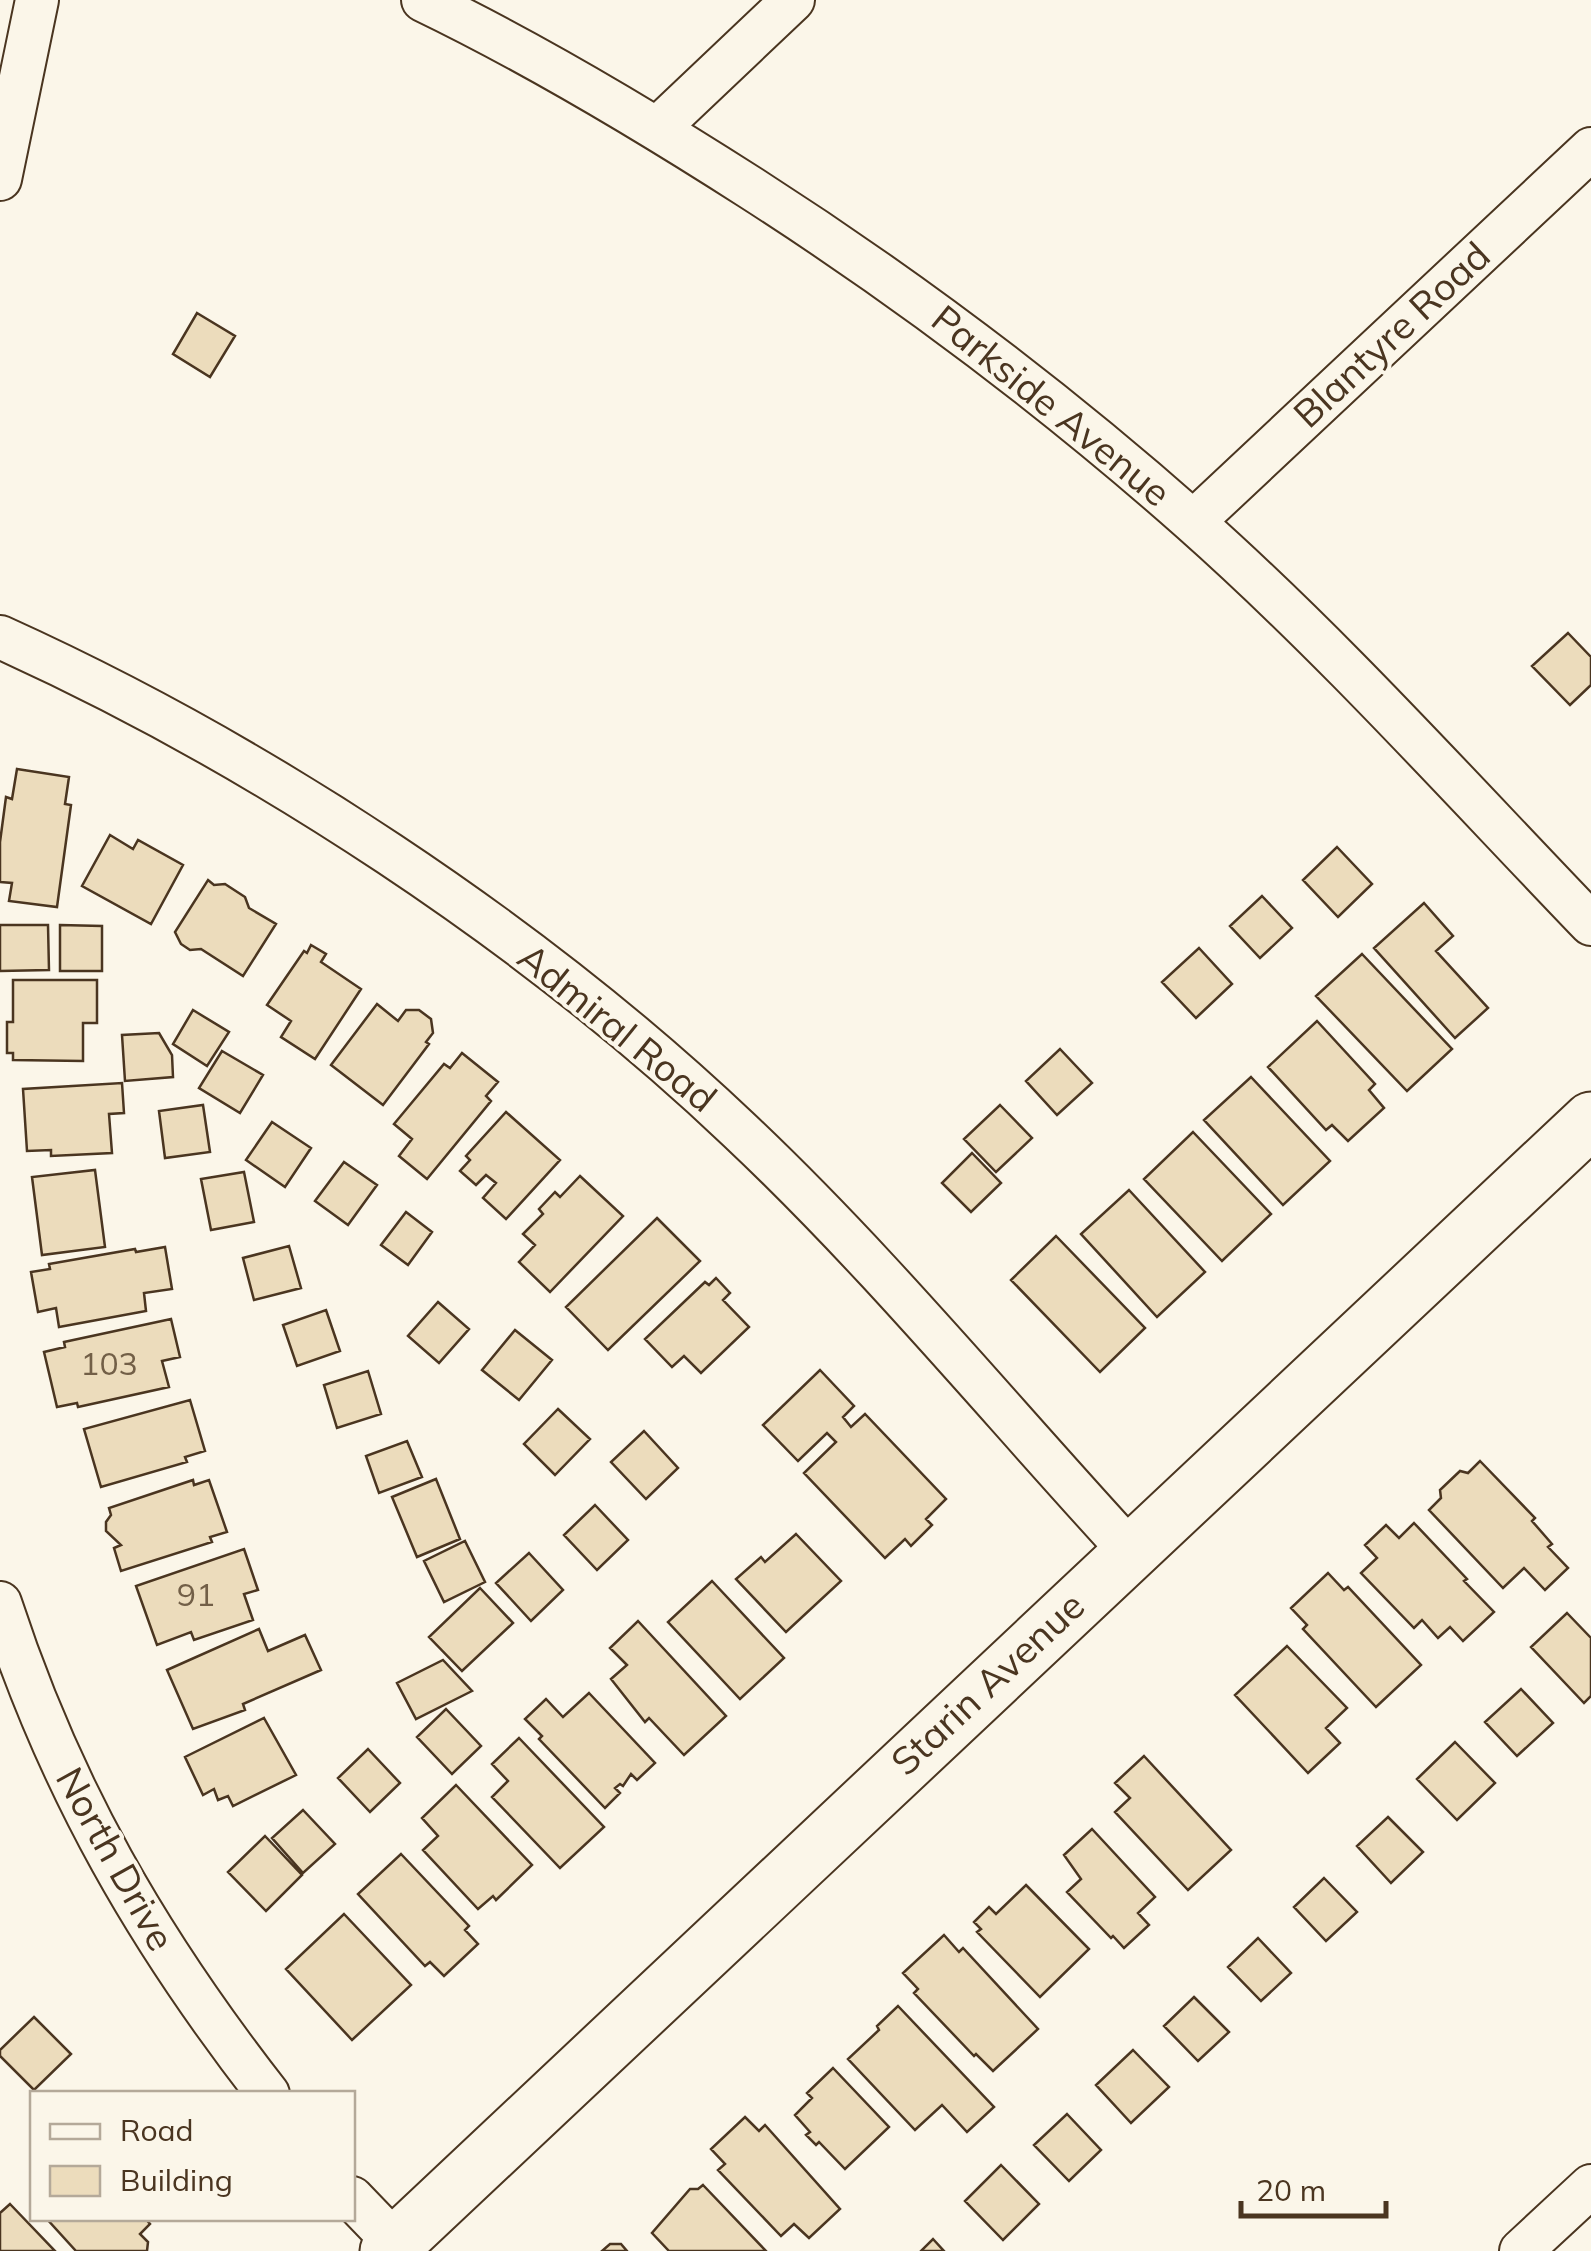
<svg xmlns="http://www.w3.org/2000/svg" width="1591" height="2251" viewBox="0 0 1591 2251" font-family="Mulish,sans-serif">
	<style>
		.building { fill: #ecdcbc; stroke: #4a3520; stroke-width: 2.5 }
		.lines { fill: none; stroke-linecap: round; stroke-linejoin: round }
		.street-casing { stroke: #4a3520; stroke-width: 46 }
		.secondary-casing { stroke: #4a3520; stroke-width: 59 }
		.street { stroke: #fbf6e9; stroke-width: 42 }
		.secondary { stroke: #fbf6e9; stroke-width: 55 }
		.labels { text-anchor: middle; stroke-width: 8; stroke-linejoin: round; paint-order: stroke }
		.number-label { font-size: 32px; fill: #725f47 }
		.street-label { font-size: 38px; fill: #4a3520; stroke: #fbf6e9 }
	</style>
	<rect width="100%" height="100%" fill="#fbf6e9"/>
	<!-- building -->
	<path class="building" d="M197,313L235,336L210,377L173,354Z
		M1568,633L1591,657V685L1570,705L1532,666Z
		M17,769L69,777L65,804L71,805L57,907L9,901L12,883L0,882V842L6,797L12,799Z
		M110,835L133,849L138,840L183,865L151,924L82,886Z
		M1337,847L1372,884L1338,917L1303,880Z
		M208,880L214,885L225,884L245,897L249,908L276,924L243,976L201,949L190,950L181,944L175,932Z
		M1262,896L1292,928L1260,958L1230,926Z
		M1424,903L1453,936L1436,951L1488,1008L1455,1038L1374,948Z
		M0,925H48L49,970L0,971Z
		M60,925L102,926V971H60Z
		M311,945L326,954L321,962L361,989L315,1059L281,1037L291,1021L267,1005L304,951L307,953Z
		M1199,948L1232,984L1196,1018L1162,982Z
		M1362,954L1452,1049L1407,1091L1316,996Z
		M13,980H97V1023H83V1061L13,1060V1053H7V1022H13Z
		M377,1004L398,1021L406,1010H419L431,1019L433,1033L426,1042L429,1044L383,1105L331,1065Z
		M193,1010L229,1032L207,1066L173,1044Z
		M1317,1021L1375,1084L1369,1090L1384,1108L1348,1141L1332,1125L1326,1130L1268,1067Z
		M159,1033L172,1055L173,1077L125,1081L122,1035Z
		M1060,1049L1092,1083L1057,1115L1026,1081Z
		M222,1051L263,1075L240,1113L199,1088Z
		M462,1053L498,1082L486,1096L491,1101L427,1179L399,1156L412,1139L394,1124L444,1064L450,1068Z
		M1251,1077L1330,1161L1283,1205L1204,1120Z
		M122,1083L124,1113L109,1114L112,1153L51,1156V1150L27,1151L23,1089Z
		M203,1105L210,1152L165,1158L159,1111Z
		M1000,1105L1032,1138L996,1172L964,1139Z
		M506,1112L560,1160L506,1219L483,1198L496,1183L486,1175L476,1185L460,1171L470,1160L466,1156Z
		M272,1122L311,1148L285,1187L246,1160Z
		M1193,1132L1271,1214L1222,1261L1144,1179Z
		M972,1153L1001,1183L971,1212L942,1183Z
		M344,1162L377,1185L348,1225L315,1201Z
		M95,1170L105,1247L42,1255L32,1177Z
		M244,1172L254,1222L211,1230L201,1179Z
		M580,1176L623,1216L550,1292L519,1262L535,1245L523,1234L543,1214L539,1209L555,1192L560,1197Z
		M1129,1190L1205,1272L1157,1317L1081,1234Z
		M406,1212L432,1232L408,1265L381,1245Z
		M657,1218L700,1261L608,1350L566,1307Z
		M1056,1236L1145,1328L1100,1372L1011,1280Z
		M289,1246L301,1288L254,1300L243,1258Z
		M165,1247L172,1289L144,1293L146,1311L59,1327L56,1308L38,1312L31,1272L50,1269L49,1264L135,1249L136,1252Z
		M716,1278L730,1293L723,1300L749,1327L701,1373L684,1356L672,1367L645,1339L705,1282L709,1285Z
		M438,1302L469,1329L439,1363L408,1336Z
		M326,1310L340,1351L297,1366L283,1325Z
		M171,1319L180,1357L162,1361L169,1387L78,1407L77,1403L57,1407L44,1352L65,1347L64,1342Z
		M515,1330L552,1360L519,1400L482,1370Z
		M820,1370L854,1406L843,1417L851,1427L865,1414L946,1499L926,1519L932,1525L911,1546L905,1539L885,1558L804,1473L836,1442L827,1433L798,1461L763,1425Z
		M368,1371L381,1414L337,1428L324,1385Z
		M190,1400L205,1451L185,1457L187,1462L101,1487L84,1429Z
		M558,1409L590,1439L555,1475L524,1444Z
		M644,1431L678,1468L646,1499L611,1462Z
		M407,1441L422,1477L379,1493L366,1456Z
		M1480,1461L1535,1518L1532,1521L1552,1544L1548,1547L1568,1568L1545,1590L1524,1568L1503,1588L1429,1510L1441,1498L1440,1490L1460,1471L1468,1473Z
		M436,1479L460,1539L417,1557L392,1497Z
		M193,1480L194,1485L209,1480L227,1532L210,1537L212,1542L121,1571L114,1548L121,1545L106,1531V1522L111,1515L109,1508Z
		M595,1505L628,1540L597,1570L564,1535Z
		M1414,1523L1467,1579L1464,1581L1494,1612L1463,1641L1450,1627L1438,1638L1422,1620L1414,1628L1361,1573L1377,1558L1365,1545L1386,1525L1399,1538Z
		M796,1534L841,1581L786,1632L736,1579L761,1557L765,1562Z
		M465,1541L485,1582L444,1602L424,1561Z
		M244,1549L258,1590L244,1594L253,1620L194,1640L191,1632L157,1645L136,1586Z
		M529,1553L563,1590L531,1621L496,1583Z
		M1328,1573L1344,1590L1348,1587L1421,1665L1376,1707L1303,1629L1307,1625L1291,1608Z
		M712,1581L784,1658L740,1699L668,1622Z
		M480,1588L513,1623L462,1671L429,1637Z
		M1567,1613L1591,1638V1696L1584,1703L1531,1647Z
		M638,1621L726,1716L684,1755L649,1718L645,1722L611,1679L627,1665L610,1648Z
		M259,1629L268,1651L305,1635L321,1670L243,1704L245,1710L193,1729L167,1670Z
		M1287,1646L1347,1708L1326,1728L1340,1743L1308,1773L1235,1695Z
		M443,1660L472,1691L416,1719L397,1683Z
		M1521,1689L1553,1723L1517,1756L1485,1722Z
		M589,1693L655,1763L637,1780L631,1774L623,1786L620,1784L615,1788L620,1793L605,1808L539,1739L542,1736L525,1719L546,1699L563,1717Z
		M446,1709L481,1746L452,1774L417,1737Z
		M264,1718L296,1775L233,1806L228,1796L218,1800L214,1789L203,1795L185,1757Z
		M519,1738L604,1827L560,1868L492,1797L508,1781L492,1764Z
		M1455,1742L1495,1783L1457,1820L1417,1779Z
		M368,1749L400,1783L370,1812L338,1778Z
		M1144,1756L1231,1850L1188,1890L1115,1812L1130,1798L1115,1783Z
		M456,1785L532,1865L496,1900L493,1896L478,1909L423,1850L438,1836L422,1818Z
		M303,1810L335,1844L303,1873L272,1838Z
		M1388,1817L1423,1852L1391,1883L1357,1846Z
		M1092,1829L1155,1897L1138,1913L1149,1925L1124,1948L1113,1936L1111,1938L1067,1892L1081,1879L1064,1855Z
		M265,1836L302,1875L266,1911L228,1872Z
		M401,1854L469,1926L465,1930L478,1944L444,1976L430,1962L425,1966L358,1894Z
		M1324,1878L1357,1912L1326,1941L1294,1907Z
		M1026,1885L1089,1949L1040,1997L977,1932L981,1929L974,1922L989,1907L996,1914Z
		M344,1914L411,1985L352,2040L286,1969Z
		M944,1935L959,1952L963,1948L1038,2029L993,2071L976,2054L974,2056L914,1993L918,1989L903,1973Z
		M1258,1938L1291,1973L1261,2001L1228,1967Z
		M1194,1997L1229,2032L1198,2061L1164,2026Z
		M898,2006L994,2107L967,2132L942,2105L915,2130L848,2059L879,2030L877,2026Z
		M34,2017L71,2054L34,2090L0,2056V2050Z
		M1133,2050L1169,2087L1131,2123L1096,2085Z
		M833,2068L889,2127L845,2169L819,2142L816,2145L806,2135L810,2132L795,2115L812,2098L807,2093Z
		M1067,2114L1101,2150L1069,2181L1034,2145Z
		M745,2117L759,2131L765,2125L840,2209L809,2238L794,2224L781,2236L718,2170L725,2164L711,2149Z
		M1001,2165L1039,2204L1003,2240L965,2201Z
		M703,2185L766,2251H669L652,2233L690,2189H698Z
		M10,2204L55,2251H0V2213Z
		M46,2218H145L150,2224L140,2234L148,2242L147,2251H76Z
		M933,2239L944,2251H921Z
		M610,2244H621L627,2251H602Z"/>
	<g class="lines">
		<!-- street casing -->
		<g class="street-casing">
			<path id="street" d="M423,0C537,55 645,120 751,188C907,288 1053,398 1192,521C1333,646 1460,788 1591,924
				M658,128L793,0
				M0,179L37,0
				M1193,522L1591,149
				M0,637C259,754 533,934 739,1130C878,1261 1000,1410 1130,1551
				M0,1603C61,1790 148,1940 268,2094
				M352,2198L403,2251
				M1521,2251L1591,2186"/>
		</g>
		<!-- secondary casing -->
		<g class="secondary-casing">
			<path id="secondary" d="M388,2251L1591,1120"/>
		</g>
		<!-- street -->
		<use href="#street" class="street"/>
		<!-- secondary -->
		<use href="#secondary" class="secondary"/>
	</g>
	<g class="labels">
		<!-- number labels -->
		<g class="number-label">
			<text x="109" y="1375">103</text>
			<text x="196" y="1606">91</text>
		</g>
		<!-- street labels -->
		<g class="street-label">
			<text transform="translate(1392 335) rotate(-43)" y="13">Blantyre Road</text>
			<text transform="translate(1051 406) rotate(39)" y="13">Parkside Avenue</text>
			<text transform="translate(617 1028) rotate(39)" y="13">Admiral Road</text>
			<text transform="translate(988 1684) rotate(-43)" y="13">Starin Avenue</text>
			<text transform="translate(115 1859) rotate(61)" y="13">North Drive</text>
		</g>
	</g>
	<!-- legend -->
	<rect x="30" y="2091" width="325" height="130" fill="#fbf6e9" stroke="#b4a999" stroke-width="2.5"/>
	<rect x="50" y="2124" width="50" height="15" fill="#fbf6e9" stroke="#b4a999" stroke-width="2.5"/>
	<text x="120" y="2141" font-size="30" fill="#4a3520">Road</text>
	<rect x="50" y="2166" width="50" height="30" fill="#ecdcbc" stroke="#b4a999" stroke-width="2.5"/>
	<text x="120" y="2191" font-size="30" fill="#4a3520">Building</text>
	<!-- scale -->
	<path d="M1241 2201v15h145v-15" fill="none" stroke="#4a3520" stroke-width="5"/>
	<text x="1256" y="2201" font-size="30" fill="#4a3520" stroke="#fbf6e9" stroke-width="8" paint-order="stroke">20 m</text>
</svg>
